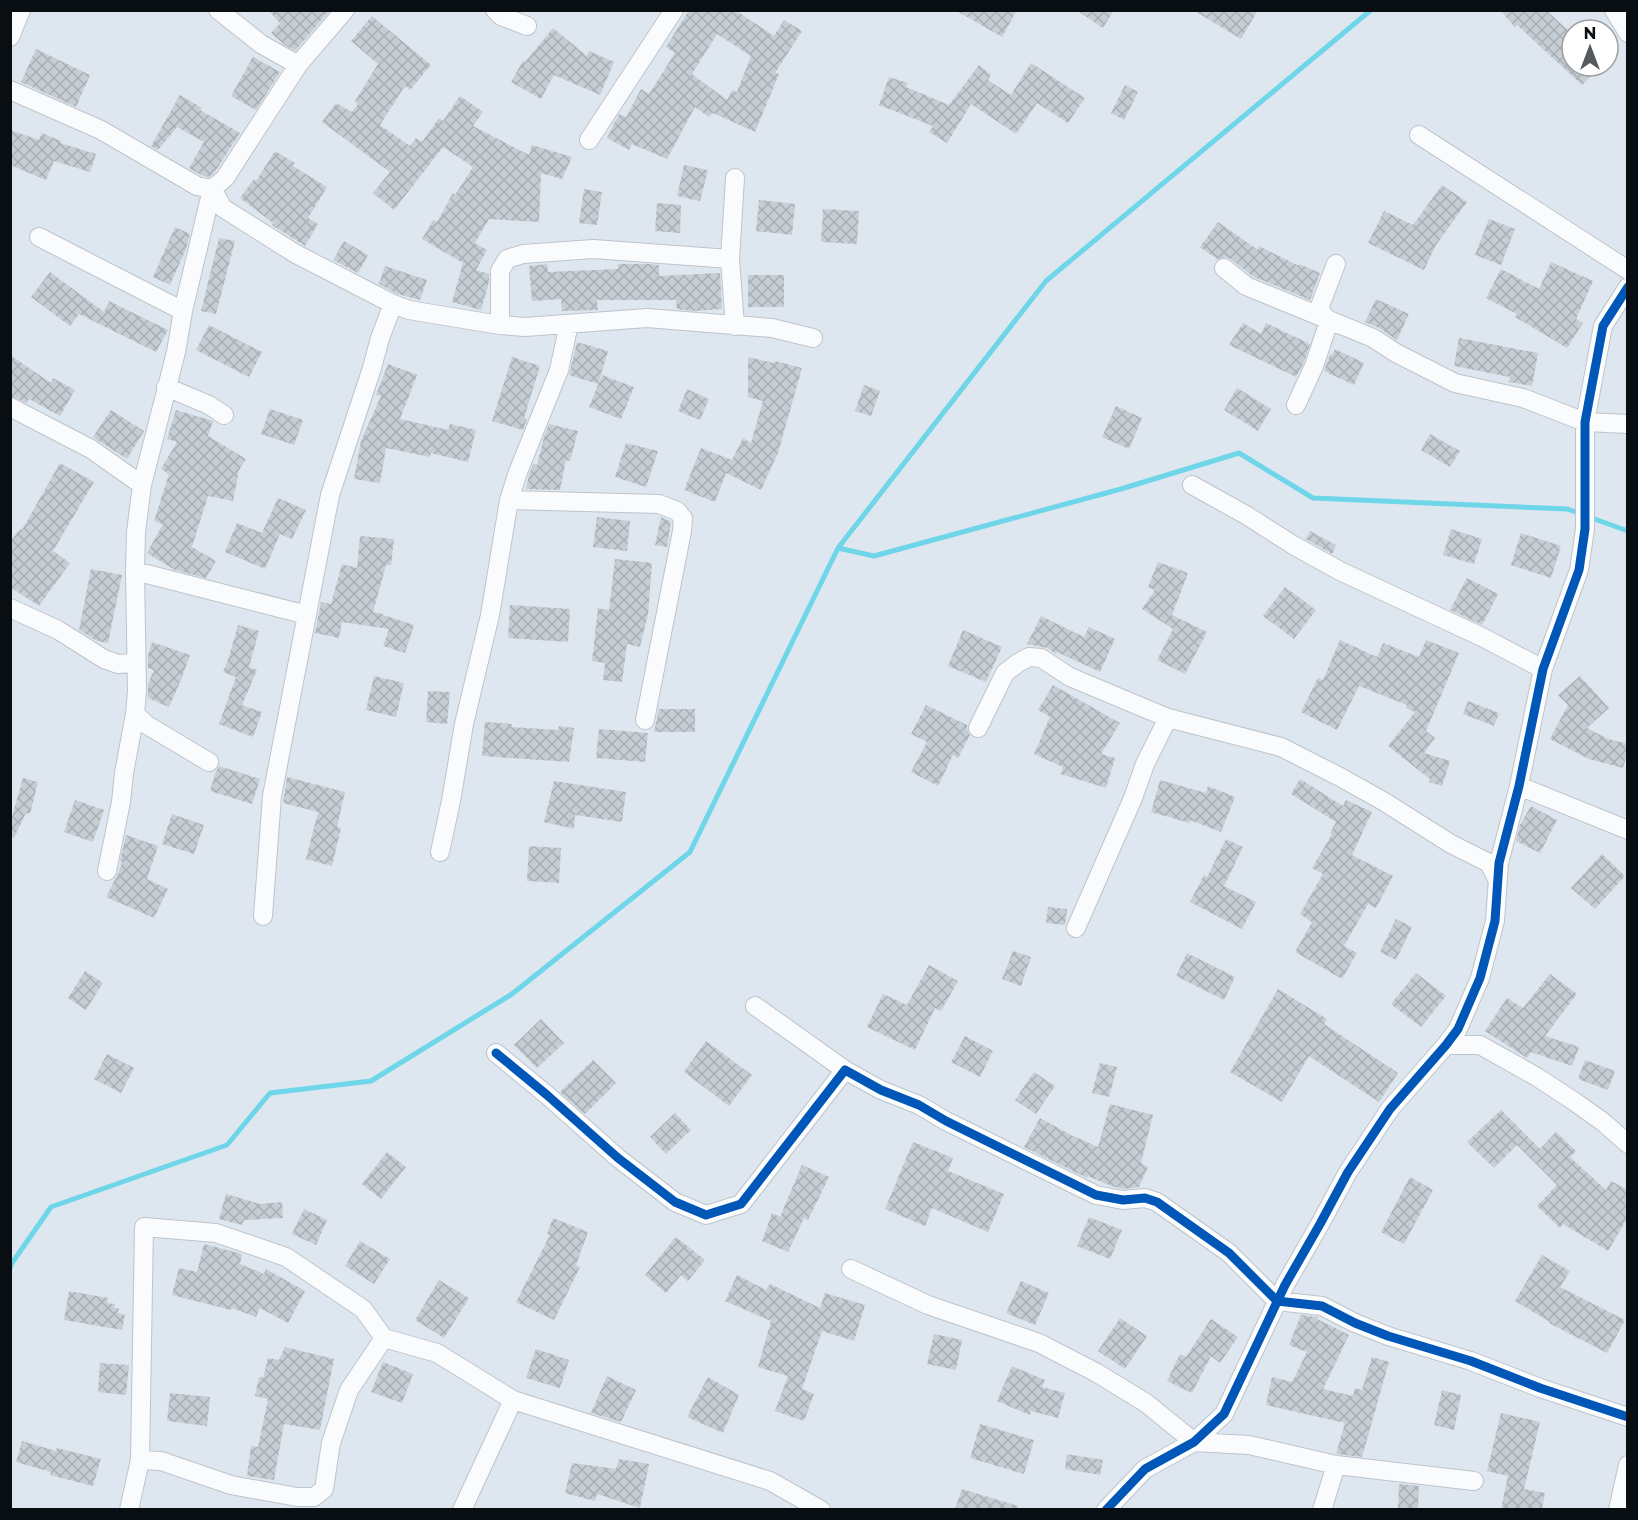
<svg xmlns="http://www.w3.org/2000/svg" width="1638" height="1520" viewBox="0 0 1638 1520" font-family="Montserrat,sans-serif">
	<style>
		.lines { fill: none; stroke-linecap: round; stroke-linejoin: round }
		.stream { stroke: #6ed6e8; stroke-width: 5 }
		.building { fill: url(#building-cross-hatch); fill-rule: evenodd }
		.minor-casing { stroke: #bdc4cb; stroke-width: 20 }
		.minor { stroke: #fafbfd; stroke-width: 18 }
		.cycleway-casing { stroke: #fff; stroke-width: 13 }
		.cycleway { stroke: #0057b8; stroke-width: 9 }
	</style>
	<defs>
		<pattern id="building-cross-hatch" width="8" height="8" patternUnits="userSpaceOnUse" patternTransform="scale(1.5)"><rect width="8" height="8" fill="#c6ced4"/><path d="M0 0l8 8M0 8l8-8" fill="none" stroke="#a9b0b5"/></pattern>
	</defs>
	<rect width="100%" height="100%" fill="#dee7ef"/>
	<g class="lines">
		<!-- stream -->
		<path class="stream" d="M1589,517L1628,531
			M838,548L874,556L1121,489L1239,453L1313,498L1567,509L1581,514
			M10,1268L12,1263L51,1207L227,1145L270,1093L371,1081L512,994L690,852L838,548L1046,281L1371,10"/>
	</g>
	<!-- building -->
	<path class="building" d="M268,10H330L295,51L286,46L271,33L280,23Z
		M689,10H735L774,36L784,20L802,31L775,73L779,74L755,132L713,113L709,117L695,107L667,159L632,144L629,150L607,138L619,114L626,117L641,89L649,94L675,53L666,47ZM717,34L751,56L737,92L732,90L727,100L692,74Z
		M955,10H1017L1002,37Z
		M1076,10H1114L1103,28Z
		M1193,10H1258L1241,39Z
		M1500,10H1546L1572,34V66H1600L1582,85L1517,25L1515,27Z
		M372,16L431,65L410,90L405,86L380,125L410,146L416,138L422,142L439,118L443,121L460,96L483,112L473,126L529,155L532,145L572,157L562,179L541,173L539,222L489,219L475,243L487,250L476,270L489,274V282L481,310L452,302L463,263L422,239L433,220L437,222L453,193L455,195L473,167L443,147L394,210L373,193L390,172L322,122L336,103L352,112L358,104L355,101L378,64L351,41Z
		M553,28L587,56L589,51L614,62L600,95L554,75L541,99L511,82L523,61L525,62Z
		M36,49L90,75L76,107L21,82Z
		M253,57L280,72L256,110L231,96Z
		M1031,63L1085,98L1068,123L1037,103L1016,134L971,104L947,143L929,132L933,126L879,105L889,77L908,83L906,87L949,105L979,65L991,75L988,80L1011,95Z
		M1125,85L1138,92L1124,120L1111,113Z
		M180,95L202,108L200,110L240,133L216,170L209,177L201,175L189,168L204,142L177,127L158,150L151,146Z
		M10,130L39,140L42,133L61,141L60,143L96,154L90,172L54,161L46,180L10,165Z
		M275,151L295,163L293,166L327,187L308,218L318,224L305,246L272,225L273,223L240,198L254,179L256,181Z
		M684,165L708,170L700,201L677,196Z
		M1442,185L1467,202L1436,245L1424,270L1368,243L1384,211L1413,225Z
		M584,189L602,192L597,225L579,223Z
		M759,200L795,204L792,235L756,231Z
		M657,203L681,205L680,233L655,231Z
		M823,209L859,211L857,244L821,242Z
		M1489,219L1515,229L1501,265L1475,255Z
		M1218,222L1258,250L1259,246L1299,266V264L1320,273L1310,300L1252,276L1231,259L1225,257L1217,259L1200,247Z
		M175,227L190,234L186,249L170,285L153,277Z
		M219,238L235,241L216,314L201,311Z
		M344,241L368,255L358,273L333,260Z
		M1551,262L1593,281L1576,319L1583,323L1567,348L1515,317L1517,314L1486,298L1501,269L1539,289Z
		M547,264L548,272L618,269V264H650L659,265V276L720,273L722,309L694,311L677,309L676,300H597L598,310L562,311L561,299L532,301L529,266Z
		M385,266L427,280L420,300L398,294L379,284Z
		M50,272L104,312L109,301L168,330L156,352L79,314L70,326L31,297Z
		M748,275H784V307H748Z
		M1376,299L1409,314L1397,340L1379,328L1365,322Z
		M1243,323L1261,334L1266,323L1310,344L1304,362L1296,377L1229,345Z
		M209,325L262,352L249,377L196,350Z
		M1459,338L1538,353L1532,386L1509,382L1510,377L1454,366Z
		M577,342L608,351L598,384L569,375Z
		M1335,349L1364,363L1354,385L1324,371L1330,354L1332,355Z
		M10,355L51,383L53,378L75,390L60,416L29,399L27,403L10,396Z
		M512,357L540,366L524,418L527,419L523,430L492,421Z
		M748,357L774,363L775,361L802,368L778,453L761,490L726,473L715,502L684,490L701,448L732,460L743,438L751,443L763,401L748,397Z
		M388,364L417,375L400,419L448,430L450,424L476,430L468,462L431,453L430,457L386,448L380,483L354,479L361,441L381,396L376,395Z
		M602,375L634,387L621,419L589,407Z
		M864,385L880,391L871,416L855,411Z
		M1237,388L1271,409L1258,431L1224,410Z
		M687,389L709,399L700,420L678,411Z
		M1116,406L1142,418L1129,449L1102,437Z
		M270,409L303,420L294,445L261,434Z
		M111,410L144,431L127,459L93,437Z
		M176,410L213,421L208,436L246,459L239,470L233,501L208,496L192,547L216,561L206,578L175,570L147,553L163,524L154,521L169,474L161,469L177,442L167,439Z
		M549,424L578,431L570,461L566,460L560,490L526,489L529,475L533,464L537,465L544,437Z
		M1430,434L1460,451L1450,467L1421,450Z
		M626,443L658,451L646,487L615,477Z
		M60,463L94,482L53,551L70,563L39,606L10,587V542L20,529L22,530Z
		M278,498L306,510L292,539L280,534L265,569L225,552L237,523L262,533Z
		M597,517L630,521L627,551L593,547Z
		M661,517L671,522L667,547L655,545Z
		M1451,529L1482,539L1474,564L1443,555Z
		M1310,531L1336,545L1332,554L1306,539Z
		M1521,533L1561,546L1551,578L1511,565Z
		M360,536L394,539L391,565H386L373,612L383,614V615L414,625L405,653L383,646L389,629L342,622L339,638L315,633L321,602L331,604L342,564L357,568Z
		M615,559L652,563L648,614L640,647L627,644L622,682L603,680L605,663L592,661L598,608L609,610Z
		M1158,562L1188,573L1172,615L1207,632L1185,674L1157,660L1173,629L1142,609L1155,590L1148,587Z
		M91,569L122,575L108,643L97,641L79,630Z
		M1467,578L1498,594L1482,625L1450,610Z
		M1285,587L1316,610L1294,639L1263,616Z
		M510,605L570,609L568,642L508,638Z
		M1041,616L1084,637L1089,627L1115,639L1100,672L1057,652L1056,654L1047,648L1027,644Z
		M238,625L259,631L249,667L257,670L242,705L262,712L253,737L219,724L236,677L223,672L228,660Z
		M963,630L1002,647L986,682L948,666Z
		M1340,640L1377,657L1383,643L1419,657L1426,640L1459,653L1426,731L1435,738L1424,753L1450,761L1442,786L1429,782L1430,779L1388,746L1415,712L1406,708L1407,705L1359,686L1337,730L1301,712L1318,678L1323,680Z
		M152,642L190,655L181,680L169,707L148,698V684L154,670L148,668V655Z
		M374,676L404,683L396,717L366,710Z
		M1580,676L1609,708L1587,728L1608,739L1628,744V751L1623,768L1589,759L1550,739L1568,705L1558,695Z
		M1053,685L1120,723L1101,754L1115,758L1106,788L1061,774L1063,767L1034,754L1050,717L1038,710Z
		M428,691L450,692L447,724L426,722Z
		M1468,701L1499,713L1494,726L1463,714Z
		M926,705L967,725V729L970,735L958,758L953,755L938,786L911,772L927,742L911,734Z
		M659,709H695V732H654Z
		M485,722L512,724L511,727L558,730L559,726L574,728L569,762L482,756Z
		M599,729L648,733L645,762L596,758Z
		M219,766L260,779L252,804L210,791L216,771Z
		M287,777L345,792L337,827L341,828L332,866L306,859L318,812L283,803Z
		M23,778L38,782L30,814L26,813L14,838L10,836V824Z
		M1300,779L1343,806L1346,800L1372,812L1352,855L1393,876L1376,908L1368,904L1344,946L1357,953L1342,979L1295,952L1312,922L1300,914L1323,874L1312,868L1332,834L1330,833L1336,822L1291,794Z
		M1160,780L1206,793L1208,786L1235,797L1221,832L1190,820V823L1151,812Z
		M554,781L626,792L622,822L575,815L574,829L544,822Z
		M75,800L104,810L93,842L64,832Z
		M1531,806L1557,820L1540,853L1516,841L1520,825Z
		M172,814L204,825L194,854L162,844Z
		M126,835L158,846L147,879L168,889L154,918L106,897L118,874L122,862L120,861Z
		M1226,839L1243,847L1224,886L1256,902L1242,929L1190,902L1204,875L1207,877Z
		M529,846L561,848L559,883L527,881Z
		M1602,854L1625,876L1595,909L1571,888Z
		M1048,907L1067,909L1065,925L1046,923Z
		M1396,919L1412,927L1396,960L1380,952Z
		M1013,951L1031,957L1021,986L1002,979Z
		M1187,953L1235,977L1224,1000L1176,976Z
		M929,965L958,981L941,1011L935,1008L915,1050L867,1027L883,994L907,1005Z
		M85,971L103,983L86,1010L68,998Z
		M1416,973L1446,996L1421,1027L1391,1004Z
		M1550,974L1577,994L1545,1036L1579,1047L1572,1066L1531,1052L1527,1058L1485,1031L1507,998L1523,1008Z
		M1278,989L1327,1019L1324,1024L1398,1073L1379,1102L1309,1056L1282,1102L1230,1072Z
		M541,1019L564,1043L537,1068L514,1045Z
		M965,1036L993,1051L980,1077L951,1062Z
		M706,1041L752,1075L729,1106L684,1072Z
		M107,1054L134,1068L121,1093L94,1079Z
		M593,1060L616,1083L585,1114L560,1092Z
		M1585,1060L1615,1071L1608,1090L1578,1079Z
		M1100,1063L1117,1067L1109,1097L1092,1093Z
		M1034,1072L1055,1086L1036,1114L1015,1100Z
		M1110,1104L1153,1115L1141,1163L1148,1167L1139,1187L1124,1189L1111,1186L1088,1176L1087,1178L1024,1147L1040,1118L1071,1135L1098,1147Z
		M1501,1110L1540,1149L1556,1132L1576,1151L1570,1157L1606,1190L1611,1181L1628,1190V1217L1608,1251L1563,1224L1560,1228L1537,1206L1557,1185L1517,1145L1494,1168L1467,1142Z
		M675,1113L691,1130L666,1154L650,1137Z
		M913,1142L953,1158L948,1171L1004,1194L988,1232L932,1208L925,1226L885,1209Z
		M387,1152L406,1167L381,1199L362,1184Z
		M802,1165L829,1177L808,1220L804,1218L788,1252L762,1241L772,1213L780,1217Z
		M1410,1177L1433,1190L1404,1244L1381,1232Z
		M226,1194L260,1204L282,1202L283,1218L244,1220L242,1225L219,1219Z
		M304,1209L327,1220L316,1245L292,1234Z
		M1089,1217L1122,1230L1110,1259L1077,1246Z
		M553,1218L588,1232L576,1265L580,1267L554,1320L516,1302L550,1235L547,1234Z
		M676,1237L705,1260L688,1281L681,1275L666,1293L645,1275Z
		M360,1241L390,1259L374,1284L345,1266Z
		M204,1244L242,1254L240,1264L264,1274L266,1269L305,1291L288,1323L260,1308L256,1317L232,1308L231,1310L172,1295L179,1268L197,1272Z
		M1542,1255L1570,1271L1560,1287L1625,1320L1607,1353L1549,1323L1550,1322L1515,1301Z
		M737,1275L766,1290L770,1284L820,1308L825,1293L865,1305L854,1341L822,1331L802,1389L814,1394L804,1421L775,1411L788,1376L758,1367L771,1321L725,1301Z
		M439,1280L469,1298L444,1338L415,1320Z
		M1021,1281L1049,1293L1035,1325L1006,1313Z
		M69,1291L108,1298L107,1303L115,1304L114,1308H119L118,1313L125,1315L122,1330L64,1320Z
		M1301,1315L1318,1317L1317,1319L1349,1335L1323,1389L1353,1396L1355,1388L1362,1390L1372,1357L1389,1362L1362,1457L1336,1454L1345,1423L1266,1405L1272,1377L1292,1382L1307,1352L1289,1345Z
		M1120,1318L1147,1336L1125,1369L1098,1351Z
		M1211,1319L1238,1337L1220,1363L1211,1356L1192,1393L1167,1381L1180,1354L1186,1357Z
		M934,1334L962,1340L956,1370L927,1364Z
		M285,1347L334,1359L320,1430L284,1424L274,1480L247,1476L251,1446L258,1447L268,1399L255,1396L259,1377L263,1378L268,1358L279,1360Z
		M536,1349L569,1360L560,1388L526,1378Z
		M383,1362L413,1374L402,1403L371,1392Z
		M100,1363L129,1365L126,1395L98,1392Z
		M1012,1366L1045,1380L1042,1387L1065,1393L1058,1418L1031,1411L1030,1415L997,1401Z
		M607,1376L636,1390L621,1422L591,1413Z
		M708,1377L739,1395L723,1433L687,1417Z
		M1442,1390L1461,1395L1454,1430L1434,1425Z
		M170,1393L210,1397L207,1426L167,1421Z
		M1501,1413L1540,1422L1524,1489L1545,1493L1542,1509H1501L1508,1476L1487,1471Z
		M980,1424L1034,1440L1024,1474L970,1458Z
		M22,1441L56,1451L57,1448L101,1459L93,1486L50,1475L51,1472L16,1462Z
		M1067,1454L1103,1460L1100,1475L1065,1469Z
		M619,1459L649,1464L640,1508L597,1494L595,1501L565,1493L572,1463L616,1469Z
		M1399,1484L1419,1486L1418,1509H1398Z
		M962,1489L1018,1506L1017,1509H955Z"/>
	<g class="lines">
		<!-- minor casing -->
		<g class="minor-casing">
			<path id="minor" d="M218,10L261,44L298,65
				M495,10L501,16L527,26
				M1614,10L1628,33
				M10,37L21,10
				M10,90L101,130L197,186L212,189L225,178L298,65L345,10
				M1419,135L1628,270
				M589,140L674,10
				M212,189L223,208L296,254L393,304L409,310L500,325L525,327L647,318L772,328L813,338
				M39,237L183,311
				M730,259L735,326
				M1224,268L1246,286L1373,338L1396,353L1455,383L1523,398L1585,422L1628,424
				M500,325V271L507,259L523,254L593,249L730,259L735,178
				M166,387L209,405L224,415
				M1296,405L1314,366L1329,321L1320,311V306L1336,264
				M10,407L91,449L142,485
				M1192,485L1246,515L1293,545L1340,571L1484,638L1543,669
				M509,500L659,504L677,511L683,518L682,531L645,720
				M135,571L307,615
				M10,608L58,630L104,659L118,664L136,663
				M978,728L1005,673L1018,663L1029,657L1041,658L1070,677L1168,718L1281,747L1340,777L1383,801L1451,844L1489,863L1497,879
				M209,762L147,725L135,714L137,691L135,571L136,532L142,485L176,352L183,311L212,189
				M1519,786L1628,830
				M440,852L451,801L464,724L490,615L509,500L518,472L559,370L569,324
				M107,871L121,802L124,773L135,714
				M263,916L272,796L330,495L372,368L380,338L393,304
				M1076,928L1133,798L1145,764L1168,718
				M755,1006L845,1070
				M1446,1045H1480L1537,1077L1575,1102L1603,1122L1628,1144
				M496,1053L547,1095L618,1158L675,1202L706,1215L741,1204L845,1070L881,1090L919,1105L946,1121L1096,1195L1123,1200L1145,1198L1157,1202L1229,1253L1277,1301L1322,1306L1355,1323L1388,1336L1471,1361L1540,1388L1628,1417
				M851,1269L928,1305L1039,1343L1097,1373L1146,1403L1194,1442L1249,1445L1336,1465L1474,1481
				M140,1460L161,1461L231,1485L297,1497H314L324,1489L331,1443L349,1390L384,1338
				M129,1510L140,1460L144,1227L216,1233L286,1257L363,1309L384,1338L437,1353L513,1400L770,1481L821,1510
				M462,1510L513,1400
				M1106,1510L1145,1469L1194,1442L1224,1414L1285,1285L1320,1224L1348,1172L1390,1109L1446,1045L1458,1029L1480,978L1495,921L1499,863L1519,786L1543,669L1579,570L1585,529V422L1603,326L1628,287
				M1322,1510L1336,1465
				M1618,1510L1628,1465"/>
		</g>
		<!-- minor -->
		<use href="#minor" class="minor"/>
		<!-- cycleway casing -->
		<g class="cycleway-casing">
			<path id="cycleway" d="M496,1053L547,1095L618,1158L675,1202L706,1215L741,1204L845,1070L881,1090L919,1105L946,1121L1096,1195L1123,1200L1145,1198L1157,1202L1229,1253L1277,1301L1322,1306L1355,1323L1388,1336L1471,1361L1540,1388L1628,1417
				M1106,1510L1145,1469L1194,1442L1224,1414L1285,1285L1320,1224L1348,1172L1390,1109L1446,1045L1458,1029L1480,978L1495,921L1499,863L1519,786L1543,669L1579,570L1585,529V422L1603,326L1628,287"/>
		</g>
		<!-- cycleway -->
		<use href="#cycleway" class="cycleway"/>
	</g>
	<!-- border -->
	<rect width="1638" height="1520" fill="none" stroke="#090e13" stroke-width="24"/>
	<!-- north arrow -->
	<g transform="translate(1590 48)"><circle r="28" fill="#ffffff" stroke="#9d9fa1" stroke-width="1.5"/>
	<path d="M0-4.5L10 22L0 15L-10 22Z" fill="#545a60"/>
	<text y="-9" font-size="16" font-weight="bold" text-anchor="middle" fill="#090e13">N</text>
	</g>
</svg>
